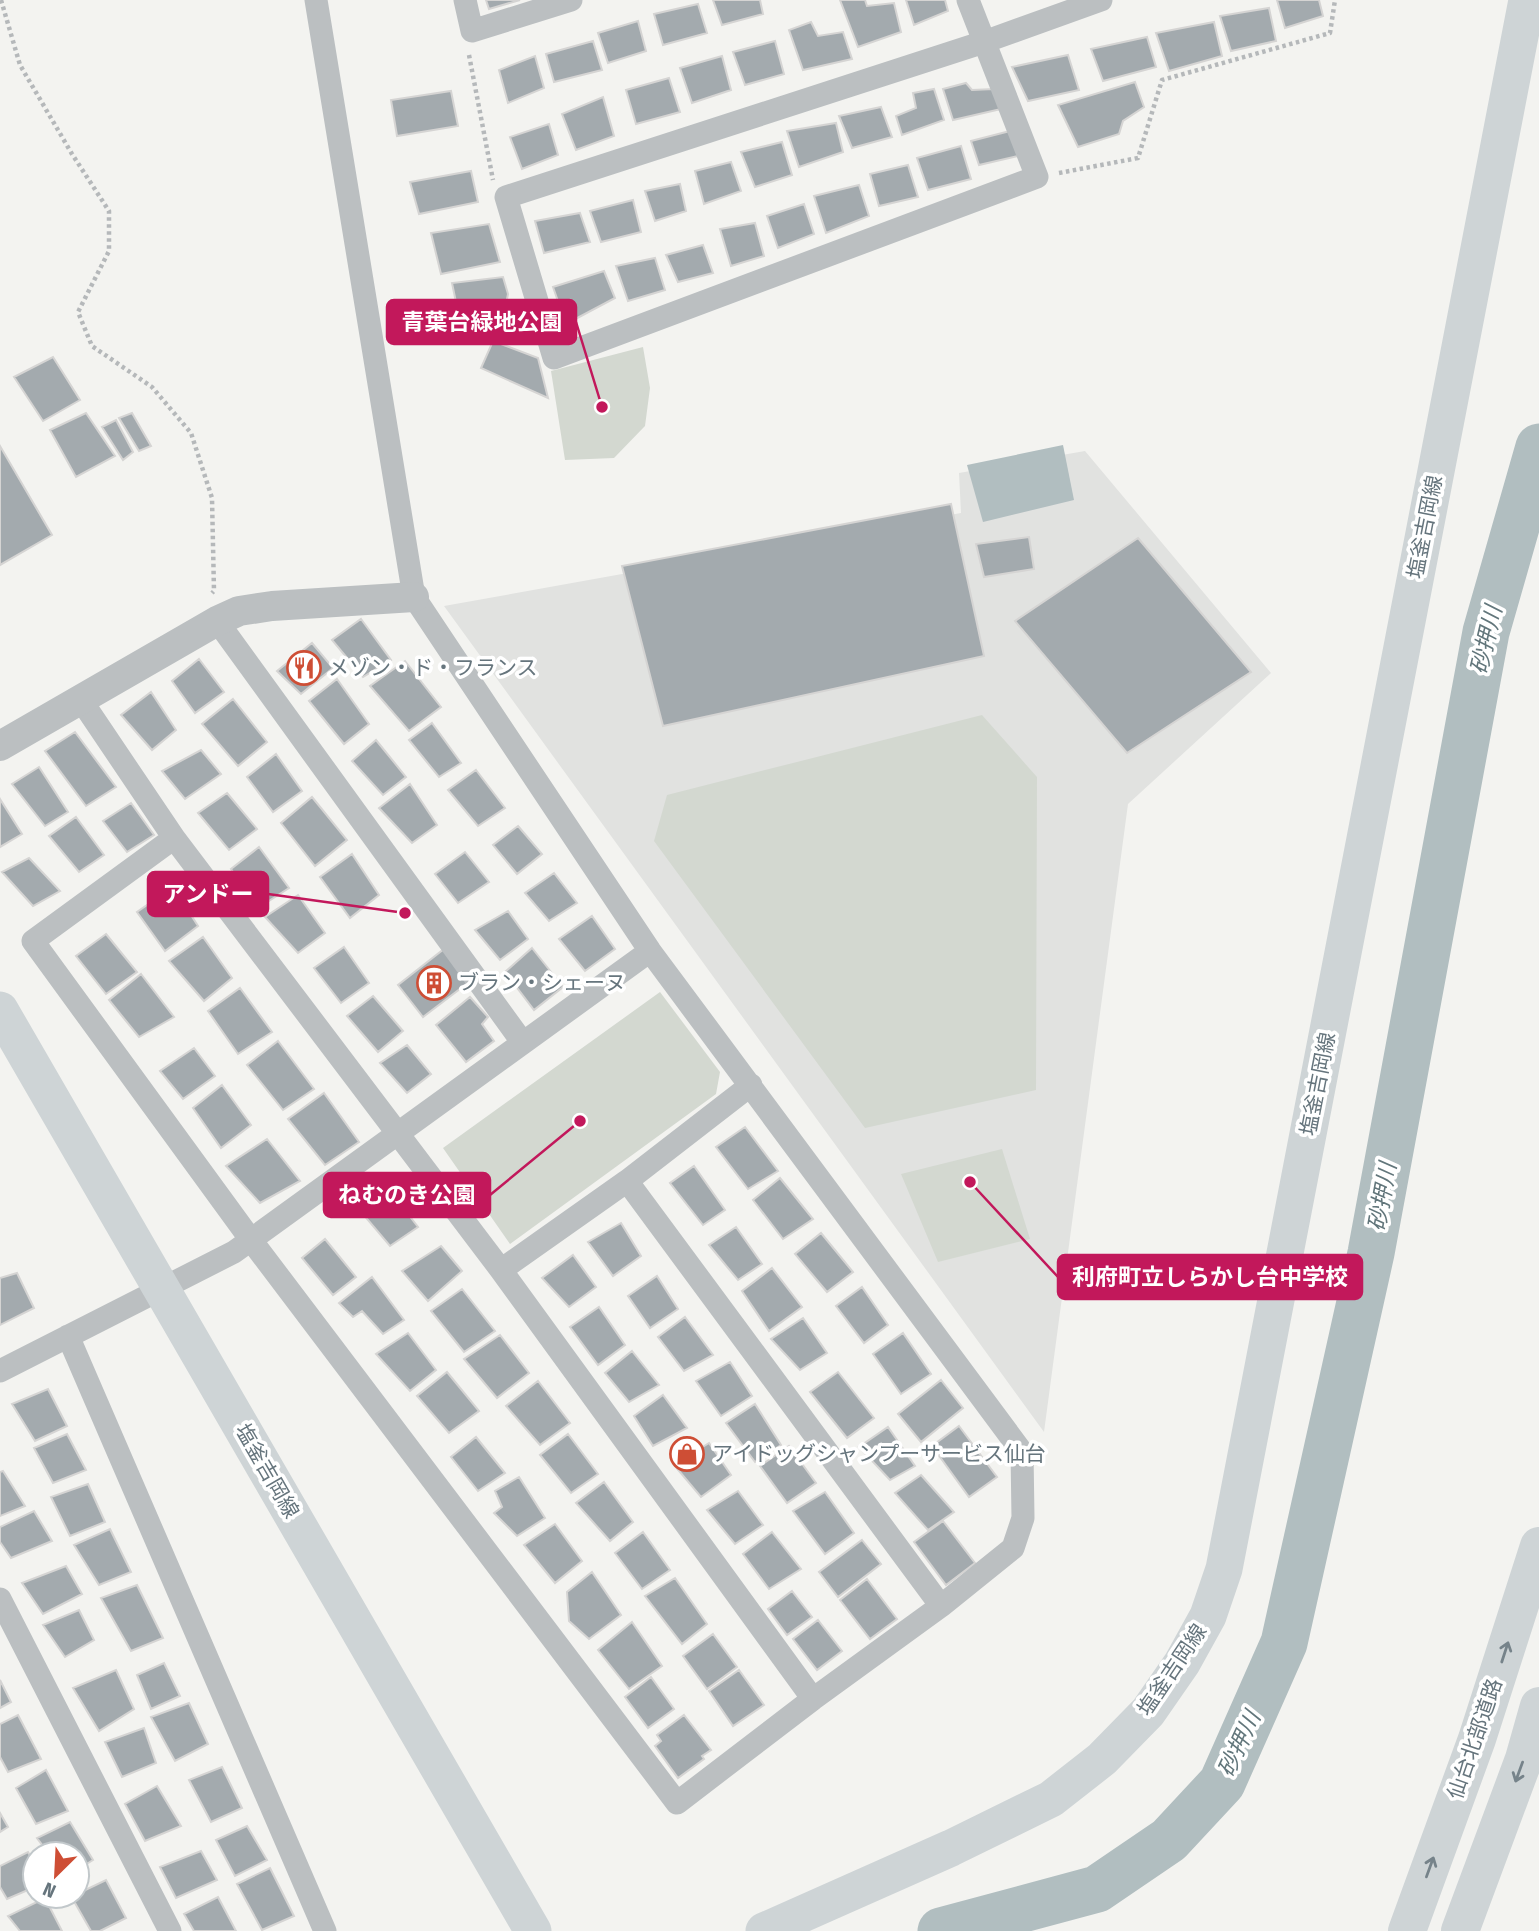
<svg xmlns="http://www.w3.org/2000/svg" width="1539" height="1931" viewBox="0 0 1539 1931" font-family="'Fira Sans Condensed','Noto Sans JP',sans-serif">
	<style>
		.built { fill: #e1e2e0 }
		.green { fill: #d3d8d0 }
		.water { fill: #b1bec0 }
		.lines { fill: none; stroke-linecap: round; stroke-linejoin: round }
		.river { stroke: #b1bec0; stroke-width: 47 }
		.building { fill: #a3aaae; stroke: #d5d4d3; stroke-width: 2 }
		.path { stroke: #b5b8ba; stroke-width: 4.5; stroke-dasharray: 3.5 3.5; stroke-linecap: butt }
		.minor { stroke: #bbbfc1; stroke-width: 23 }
		.tertiary { stroke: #bbbfc1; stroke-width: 30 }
		.primary { stroke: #ced4d6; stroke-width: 37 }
		.motorway { stroke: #ced4d6; stroke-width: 38 }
		.oneway { stroke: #76838a }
		.labels { text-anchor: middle; stroke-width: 7; stroke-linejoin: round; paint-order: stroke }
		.street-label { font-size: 21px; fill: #66757d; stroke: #fff }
		.poi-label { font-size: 21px; fill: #66757d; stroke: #fff; text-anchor: start }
		.water-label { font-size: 23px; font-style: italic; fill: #62767b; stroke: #fff }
		.leader { fill: none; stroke: #c2185b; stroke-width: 2.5 }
		.callout-dot { fill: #c2185b; stroke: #fff; stroke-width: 2.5 }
		.callout { fill: #c2185b; stroke: #c2185b; stroke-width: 2.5 }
		.callout-label { font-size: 23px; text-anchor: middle; font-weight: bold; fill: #fff }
	</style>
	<rect width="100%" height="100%" fill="#f3f3f0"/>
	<!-- built -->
	<path class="built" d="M1085,451L1271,673L1128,804L1044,1432L444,606L961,513L959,473Z"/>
	<!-- green -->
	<path class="green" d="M643,347L650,388L645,426L614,458L565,460L551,371Z
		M982,715L1037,777L1036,1090L865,1128L654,841L667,795Z
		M660,992L720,1072L716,1094L510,1244L443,1148Z
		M1002,1149L1030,1239L938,1262L901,1174Z"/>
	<!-- water -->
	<path class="water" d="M1063,445L1074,500L983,522L967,465Z"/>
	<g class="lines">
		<!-- river -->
		<path class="river" d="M941,1931L1097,1889L1169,1840L1222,1783L1284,1643L1371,1253L1486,632L1539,447"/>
	</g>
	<!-- building -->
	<path class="building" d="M486,0H520L489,9Z
		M713,0H760L763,14L722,25Z
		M840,0H865L867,6L894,3L901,32L858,47Z
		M906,0H945L948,11L914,25Z
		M1277,0H1319L1323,16L1285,28Z
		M698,4L707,33L663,45L654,14Z
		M1269,8L1276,41L1231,51L1220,16Z
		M638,21L646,51L608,63L598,33Z
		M811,22L818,36L843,32L852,59L803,70L789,30Z
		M1214,22L1222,56L1169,71L1156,33Z
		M1147,37L1156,67L1103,81L1091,49Z
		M593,41L602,70L554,82L546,54Z
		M775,41L784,74L745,85L733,52Z
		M1068,55L1079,90L1028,101L1012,67Z
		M535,56L544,88L508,103L499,70Z
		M722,56L731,90L692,103L680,68Z
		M669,78L680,112L636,124L626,90Z
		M1135,82L1144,107L1123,121L1119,134L1078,147L1058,105Z
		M966,83L972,90L994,89L1001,109L953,120L943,89Z
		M934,89L944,120L902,135L896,116L916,108L913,93Z
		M451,91L458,126L397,136L391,100Z
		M603,97L614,136L576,150L562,114Z
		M881,107L892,137L852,148L839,116Z
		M836,123L843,152L799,167L787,131Z
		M549,124L558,155L522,169L510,137Z
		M1010,131L1018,156L979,165L971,141Z
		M782,142L792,175L755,187L741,152Z
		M961,146L971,179L928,190L917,158Z
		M731,162L741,191L704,204L695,171Z
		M908,165L918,197L879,206L870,174Z
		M471,171L478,202L419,214L410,182Z
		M680,184L686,211L655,221L645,191Z
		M859,185L869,216L826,233L814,196Z
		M633,200L641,232L601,242L590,211Z
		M804,204L814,234L778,248L767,216Z
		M580,213L590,242L544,253L535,221Z
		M755,223L764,256L731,266L720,229Z
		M489,224L500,262L441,274L431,233Z
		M703,245L713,273L678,282L666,255Z
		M655,258L665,290L628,301L616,266Z
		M604,271L615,298L566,324L553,287Z
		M503,277L508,294L501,329L462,331L452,283Z
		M493,341L538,358L548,398L481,368Z
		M53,357L80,400L43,421L14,377Z
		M86,413L115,456L76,477L50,430Z
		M132,413L151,446L139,451L119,418Z
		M116,420L133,452L123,460L102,427Z
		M0,446L52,535L0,565Z
		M951,504L984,656L663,726L622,566Z
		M1029,537L1034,569L984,577L976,544Z
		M1138,538L1251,672L1127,753L1015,621Z
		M361,619L391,660L363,677L332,640Z
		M312,643L333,668L301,694L277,671Z
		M199,659L224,692L195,713L172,681Z
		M405,661L441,707L409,731L370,686Z
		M337,679L369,724L344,744L309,701Z
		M151,692L176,730L152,750L121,715Z
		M233,699L267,742L238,766L202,724Z
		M432,723L461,763L439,777L409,740Z
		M75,732L116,787L86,806L45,751Z
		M376,740L406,777L383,795L352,761Z
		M201,750L221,774L185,799L162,771Z
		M276,754L302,791L273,812L247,777Z
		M39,767L68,812L45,826L12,784Z
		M476,770L505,808L478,826L448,790Z
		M410,784L437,825L412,843L379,808Z
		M227,793L257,829L229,850L198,813Z
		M312,797L347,840L315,866L281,823Z
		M0,799L22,834L0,847Z
		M131,803L154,835L127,852L103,821Z
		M76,817L104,855L79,872L49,836Z
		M518,826L542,854L517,874L493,845Z
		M259,847L289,888L258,908L231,869Z
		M465,852L489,882L458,903L435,874Z
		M352,854L379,895L350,918L320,877Z
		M29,858L60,891L33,906L2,872Z
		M554,873L577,903L549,921L525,893Z
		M173,887L198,926L165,951L137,912Z
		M298,895L325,933L298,953L265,917Z
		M508,911L528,939L500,960L475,930Z
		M592,916L615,949L585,971L559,939Z
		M106,934L137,972L106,994L76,956Z
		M203,937L232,978L204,1001L169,961Z
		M344,947L369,983L341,1003L314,968Z
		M532,948L563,987L534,1010L505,972Z
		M444,949L469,982L423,1017L398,985Z
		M141,974L174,1017L139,1037L109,1000Z
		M240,988L272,1032L238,1054L208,1011Z
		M373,996L403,1031L378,1052L347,1016Z
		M470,997L488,1017L482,1024L494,1041L466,1062L436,1025Z
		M278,1041L314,1089L283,1110L247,1065Z
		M407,1045L431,1074L407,1093L380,1063Z
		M194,1048L215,1076L183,1099L160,1071Z
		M222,1085L251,1125L221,1148L193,1108Z
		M324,1093L359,1142L325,1165L288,1119Z
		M745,1127L778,1171L748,1189L716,1147Z
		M267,1139L300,1181L260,1203L226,1166Z
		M694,1166L725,1210L703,1225L670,1183Z
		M780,1178L813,1219L783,1239L753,1200Z
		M391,1192L418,1227L390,1246L362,1213Z
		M621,1223L641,1256L613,1276L588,1242Z
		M736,1227L762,1264L738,1280L709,1245Z
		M821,1233L853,1272L827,1292L795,1254Z
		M325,1239L356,1277L333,1295L302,1258Z
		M441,1246L462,1271L428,1301L402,1271Z
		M573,1255L596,1287L569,1307L542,1278Z
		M772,1268L802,1307L769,1331L742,1291Z
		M17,1273L34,1308L0,1325V1278Z
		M657,1276L678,1309L650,1328L628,1296Z
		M372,1277L404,1320L383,1334L362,1311L353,1317L339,1303Z
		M862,1287L888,1325L864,1343L836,1306Z
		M462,1289L495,1331L464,1352L431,1311Z
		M599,1307L625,1345L598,1365L570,1327Z
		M685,1317L713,1355L684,1371L658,1337Z
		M803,1318L827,1353L800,1370L771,1339Z
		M408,1333L436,1370L410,1391L376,1354Z
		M903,1333L931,1374L901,1394L873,1354Z
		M500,1335L529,1373L497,1398L464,1359Z
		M632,1351L659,1385L629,1402L605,1373Z
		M730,1362L752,1396L721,1416L696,1381Z
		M447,1372L479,1411L449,1433L417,1396Z
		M838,1372L874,1418L847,1438L810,1392Z
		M941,1380L963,1408L921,1442L898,1414Z
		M538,1381L570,1423L540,1445L506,1406Z
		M48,1389L67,1426L35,1441L12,1404Z
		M663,1395L687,1428L653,1446L634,1416Z
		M755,1404L781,1445L755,1462L726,1423Z
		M959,1426L997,1477L969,1497L932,1446Z
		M888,1427L915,1466L890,1480L859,1447Z
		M67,1434L86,1470L53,1483L34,1448Z
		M568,1434L598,1474L571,1493L540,1455Z
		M476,1437L505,1473L478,1491L451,1457Z
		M709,1443L731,1475L701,1497L674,1465Z
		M789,1446L816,1483L787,1503L760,1466Z
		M3,1471L25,1506L0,1516V1472Z
		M921,1475L954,1512L928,1530L895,1493Z
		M519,1477L545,1518L517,1536L494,1513L502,1507L495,1491Z
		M604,1482L633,1522L610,1541L576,1503Z
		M88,1484L105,1522L70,1536L51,1497Z
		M738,1491L763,1525L735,1544L707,1510Z
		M825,1492L854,1533L825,1554L793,1511Z
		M34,1511L52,1541L11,1558L0,1542V1527Z
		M943,1521L975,1563L946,1585L914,1542Z
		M555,1524L582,1561L555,1583L524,1545Z
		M110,1529L131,1572L99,1585L74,1545Z
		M643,1532L670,1570L642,1589L615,1553Z
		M772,1532L801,1569L769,1589L743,1554Z
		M862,1540L881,1564L838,1597L819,1572Z
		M66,1566L82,1594L43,1614L22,1583Z
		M592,1572L621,1615L589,1639L569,1621L567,1592Z
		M675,1578L707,1624L682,1644L645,1596Z
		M867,1579L897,1619L870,1639L840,1600Z
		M137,1585L163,1638L131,1651L101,1598Z
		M792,1591L812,1617L787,1635L768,1609Z
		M79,1610L94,1640L65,1657L43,1625Z
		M818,1620L842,1651L817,1670L793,1639Z
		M632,1622L662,1666L629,1689L598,1650Z
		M713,1634L737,1667L707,1689L683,1656Z
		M164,1663L180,1696L151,1709L137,1675Z
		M116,1670L134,1709L99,1731L73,1688Z
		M739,1670L764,1705L733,1726L709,1691Z
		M651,1677L674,1709L648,1728L625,1697Z
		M0,1680L11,1702L0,1708Z
		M189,1703L208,1744L175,1761L151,1717Z
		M18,1715L41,1759L8,1772L0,1757V1724Z
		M684,1715L711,1750L702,1756L704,1759L678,1778L655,1746L661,1741L657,1735Z
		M144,1728L156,1763L122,1777L105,1742Z
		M222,1767L242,1808L211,1822L189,1780Z
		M46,1770L68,1811L36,1824L16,1788Z
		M157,1786L181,1826L145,1841L125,1804Z
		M0,1813L8,1827L0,1832Z
		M70,1822L93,1860L77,1870V1854H49L37,1838Z
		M247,1826L267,1860L235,1876L216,1840Z
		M201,1851L217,1880L176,1898L160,1867Z
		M28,1852L35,1864V1887L7,1899L0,1887V1866Z
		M270,1868L294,1916L262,1930L237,1884Z
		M106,1880L126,1918L100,1931H91L71,1896H77V1894Z
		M218,1897L236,1931H194L184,1914Z
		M45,1898L62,1931H20L8,1916Z"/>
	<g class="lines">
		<!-- path -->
		<path class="path" d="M1,0L20,65L72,154L109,211V251L78,312L92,346L152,387L191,433L212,498L214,591L212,593
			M469,55L493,180
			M1059,173L1138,158L1162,80L1330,33L1335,0"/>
		<!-- minor -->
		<path class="minor" d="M465,0L472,31L571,0
			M968,0L1037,177L554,358L506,197L984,42L1101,0
			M217,621L523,1043
			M81,700L174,838L501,1270L813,1699
			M174,838L33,941L251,1240L677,1803L813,1699L941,1606L1013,1548L1023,1518L1022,1452L650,951L414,597L316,0
			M627,1181L941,1606
			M501,1270L627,1181L751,1085
			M68,1336L325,1931
			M0,1371L234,1252L650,951
			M0,1599L170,1931"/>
		<!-- tertiary -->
		<path class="tertiary" d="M0,746L217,621L239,611L272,606L414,597"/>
		<!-- primary -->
		<path class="primary" d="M0,1010L533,1931
			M764,1931L951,1848L1051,1799L1102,1759L1148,1712L1182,1663L1208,1616L1224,1569L1527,0"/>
		<!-- motorway -->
		<path class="motorway" d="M1407,1931L1477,1739L1539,1546
			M1460,1931L1524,1759L1539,1706"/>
	</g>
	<!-- one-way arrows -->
	<defs><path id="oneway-shaft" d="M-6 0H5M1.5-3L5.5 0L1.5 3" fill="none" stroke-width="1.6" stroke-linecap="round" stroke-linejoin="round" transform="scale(1.75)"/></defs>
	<g class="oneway">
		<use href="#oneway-shaft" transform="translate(1505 1652) rotate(-72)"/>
		<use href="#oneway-shaft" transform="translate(1519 1772) rotate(110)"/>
		<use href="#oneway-shaft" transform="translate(1430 1867) rotate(-70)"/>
	</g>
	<!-- icons -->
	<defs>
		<g id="restaurant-ring" transform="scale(1.75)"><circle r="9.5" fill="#fff" stroke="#ce4e35" stroke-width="1.5"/><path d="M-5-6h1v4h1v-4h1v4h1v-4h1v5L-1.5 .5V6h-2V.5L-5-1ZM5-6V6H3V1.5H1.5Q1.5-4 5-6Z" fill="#ce4e35"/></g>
		<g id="building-ring" transform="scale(1.75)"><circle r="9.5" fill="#fff" stroke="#ce4e35" stroke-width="1.5"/><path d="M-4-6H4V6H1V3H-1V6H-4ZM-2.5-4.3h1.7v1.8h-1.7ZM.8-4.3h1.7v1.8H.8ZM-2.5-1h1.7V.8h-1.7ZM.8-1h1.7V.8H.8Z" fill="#ce4e35"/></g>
		<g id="shop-ring" transform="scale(1.75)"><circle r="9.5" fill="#fff" stroke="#ce4e35" stroke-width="1.5"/><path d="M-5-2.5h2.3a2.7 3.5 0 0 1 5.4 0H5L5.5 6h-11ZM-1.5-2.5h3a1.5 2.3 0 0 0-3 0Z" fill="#ce4e35"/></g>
	</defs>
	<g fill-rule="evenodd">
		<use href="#restaurant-ring" x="304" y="668"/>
		<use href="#building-ring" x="434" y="983"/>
		<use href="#shop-ring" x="687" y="1454"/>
	</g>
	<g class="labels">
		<!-- street labels -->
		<g class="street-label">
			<text transform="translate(1425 527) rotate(-79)" y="7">塩釜吉岡線</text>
			<text transform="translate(1318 1084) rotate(-79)" y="7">塩釜吉岡線</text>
			<text transform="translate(267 1471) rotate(60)" y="7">塩釜吉岡線</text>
			<text transform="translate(1172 1670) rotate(-56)" y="7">塩釜吉岡線</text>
			<text transform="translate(1475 1739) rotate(-71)" y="7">仙台北部道路</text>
		</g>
		<!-- poi labels -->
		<g class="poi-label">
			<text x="328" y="675">メゾン・ド・フランス</text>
			<text x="458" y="990">ブラン・シェーヌ</text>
			<text x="712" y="1461">アイドッグシャンプーサービス仙台</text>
		</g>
		<!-- water labels -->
		<g class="water-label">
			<text transform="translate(1486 640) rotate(-77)" y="8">砂押川</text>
			<text transform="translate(1382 1197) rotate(-80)" y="8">砂押川</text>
			<text transform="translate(1239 1744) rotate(-65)" y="8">砂押川</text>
		</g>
	</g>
	<!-- callouts -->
	<path class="leader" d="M602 407L576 322M405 913L268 894M580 1121L490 1195M970 1182L1058 1277"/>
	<g class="callout-dot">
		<circle cx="602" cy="407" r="7"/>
		<circle cx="405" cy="913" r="7"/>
		<circle cx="580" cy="1121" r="7"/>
		<circle cx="970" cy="1182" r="7"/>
	</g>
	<g class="callout">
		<rect x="387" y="300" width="189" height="44" rx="7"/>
		<rect x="148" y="872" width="120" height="44" rx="7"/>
		<rect x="324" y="1173" width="166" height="44" rx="7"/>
		<rect x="1058" y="1255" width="304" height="44" rx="7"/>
	</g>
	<g class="callout-label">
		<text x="482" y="330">青葉台緑地公園</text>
		<text x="208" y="902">アンドー</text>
		<text x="407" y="1203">ねむのき公園</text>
		<text x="1210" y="1285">利府町立しらかし台中学校</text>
	</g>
	<!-- north arrow -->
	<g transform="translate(56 1875) rotate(204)"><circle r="33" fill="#ffffff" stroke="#c2c8cb" stroke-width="2"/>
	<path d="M0-5L12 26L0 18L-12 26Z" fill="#ce4e35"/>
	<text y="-10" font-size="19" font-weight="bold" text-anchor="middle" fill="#66757d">N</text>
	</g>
</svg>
